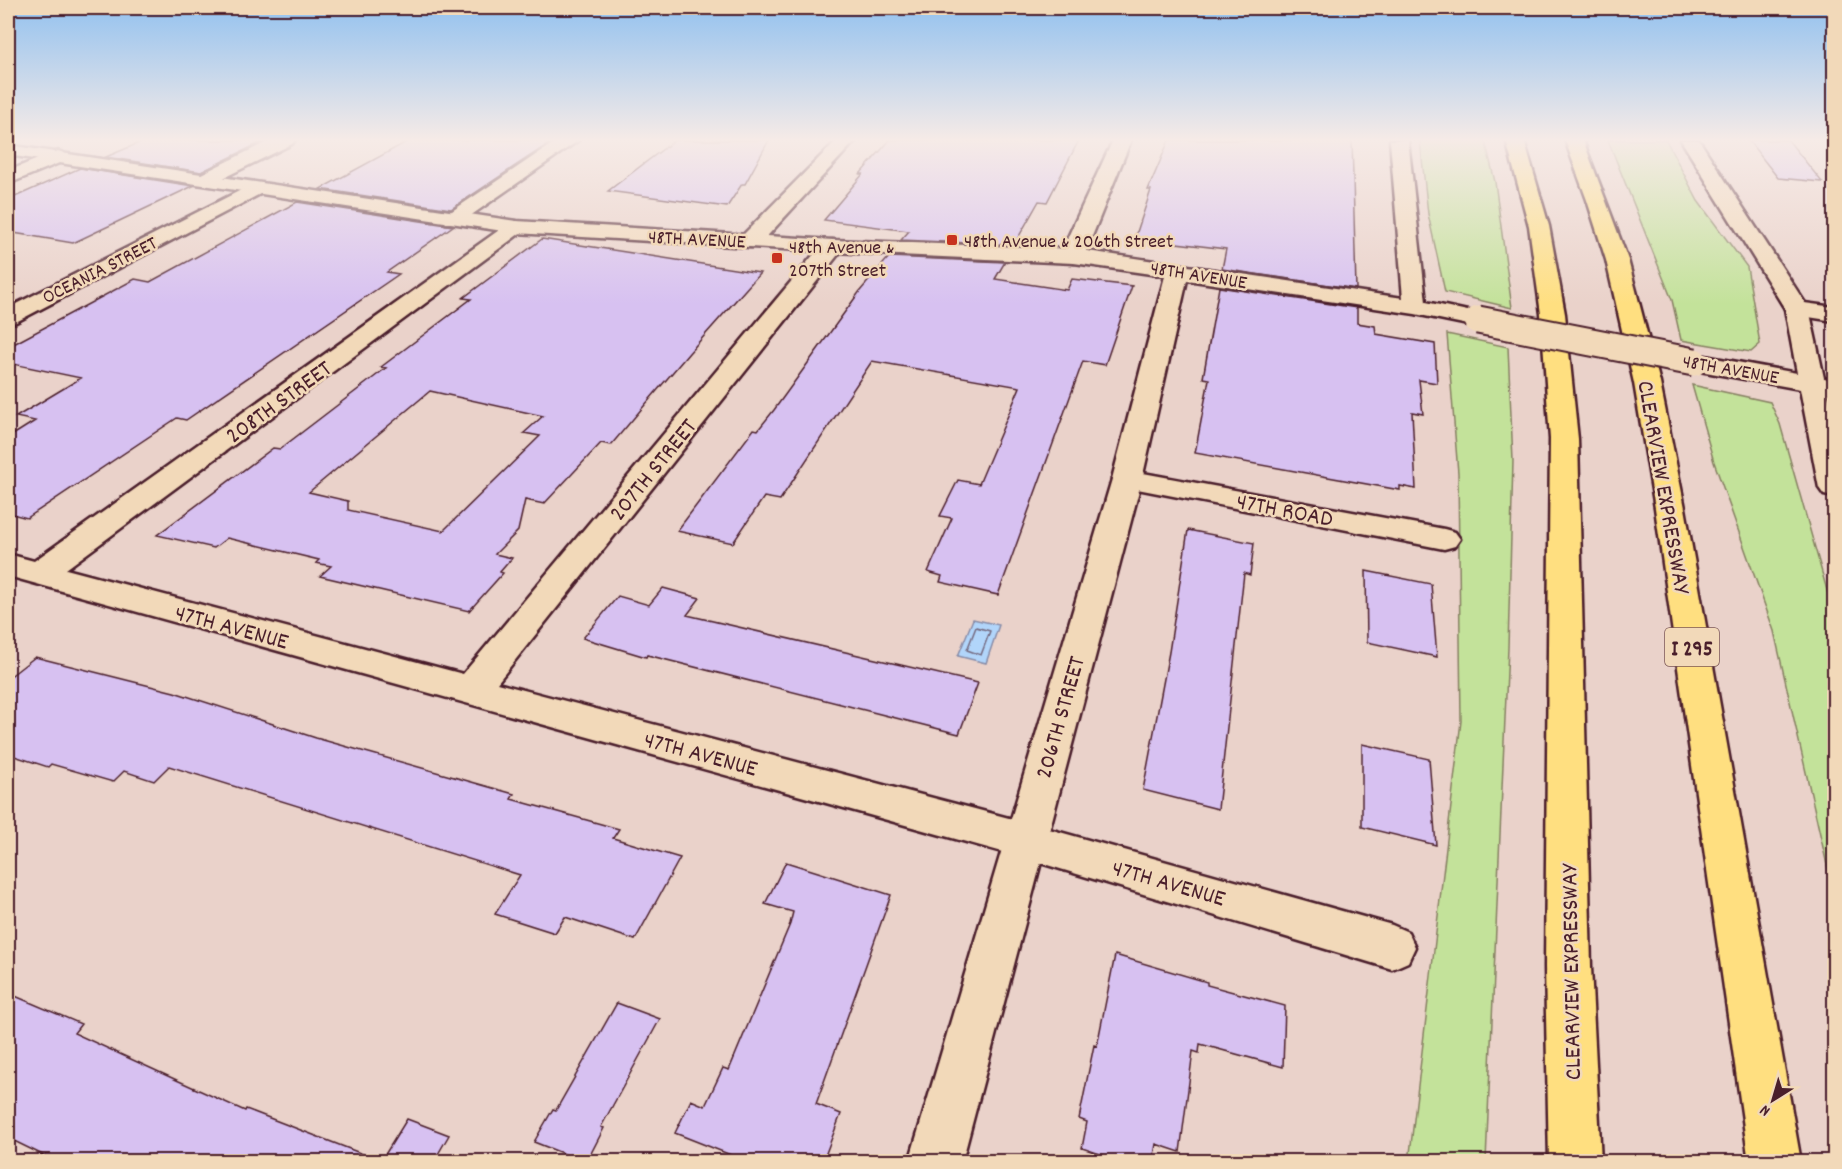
<svg xmlns="http://www.w3.org/2000/svg" width="1842" height="1169" viewBox="0 0 1842 1169" font-family="Dekko,sans-serif">
	<style>
		.green { fill: #c3e29a; stroke: #868062; stroke-width: 1.5 }
		.water { fill: #b1d5fa; stroke: #888ca7; stroke-width: 1.5 }
		.lines { fill: none; stroke-linecap: round; stroke-linejoin: round }
		.shore { stroke: #73687e; stroke-width: 1.5 }
		.building { fill: #d7c1f1; stroke: #4a1f2b; stroke-width: 1.5; fill-rule: evenodd }
		.minor-casing { stroke: #4a1f2b; stroke-width: 5 }
		.tertiary-casing { stroke: #4a1f2b; stroke-width: 5 }
		.motorway-casing { stroke: #4a1f2b; stroke-width: 5 }
		.minor { fill: #f2d9b9; fill-rule: evenodd }
		.tertiary { fill: #f2d9b9; fill-rule: evenodd }
		.motorway { fill: #ffdf80; fill-rule: evenodd }
		.tertiary-bridge-casing { stroke: #4a1f2b; stroke-width: 31; stroke-linecap: butt }
		.tertiary-bridge { stroke: #f2d9b9; stroke-width: 27 }
		.poi-dot { fill: #c8321e; stroke: #f2d9b9; stroke-width: 2 }
		.labels { text-anchor: middle; stroke-width: 5; stroke-linejoin: round; paint-order: stroke }
		.far-street-label { font-size: 20px; fill: #4a1f2b; stroke: #f2d9b9 }
		.far-poi-label { font-size: 20px; fill: #4a1f2b; stroke: #f2d9b9; text-anchor: start }
		.shield { fill: #f2d9b9; stroke: #7c5756; stroke-width: 1.5 }
		.shield-label { font-size: 22px; font-weight: bold; fill: #4a1f2b }
		.street-label { font-size: 24px; fill: #4a1f2b; stroke: #f2d9b9 }
	</style>
	<rect width="100%" height="100%" fill="#ead2ca"/>
	<filter id="ink" filterUnits="userSpaceOnUse"><feTurbulence type="fractalNoise" baseFrequency=".0167" numOctaves="2"/><feDisplacementMap in="SourceGraphic" scale="12" xChannelSelector="R" yChannelSelector="G"/><feConvolveMatrix kernelMatrix="1 2 1 2 8 2 1 2 1" color-interpolation-filters="sRGB"/></filter>
	<g filter="url(#ink)">
		<!-- green -->
		<path class="green" d="M1420,140H1485L1495,182L1512,308L1445,292L1428,214Z
			M1608,140H1666L1698,201L1747,267L1760,344L1751,352L1681,340L1672,300Z
			M1447,334L1508,347L1513,461L1508,648L1486,1161L1409,1162L1461,721L1458,473Z
			M1692,385L1770,402L1780,424L1834,615V896L1774,631L1714,462Z"/>
		<!-- water -->
		<path class="water" d="M973,619L999,625L986,663L958,656Z"/>
		<g class="lines">
			<!-- shore -->
			<path class="shore" d="M976,627L990,631L981,655L967,650Z"/>
		</g>
		<!-- building -->
		<path class="building" d="M146,140H265L201,172L106,157Z
			M410,140H554L451,209L320,189Z
			M675,140H769L745,184H742L727,207L608,191Z
			M890,140H1079L1047,202L1039,201L1014,245L901,240L909,231L824,220L863,174H860Z
			M1169,140H1352L1356,289L1222,269L1226,249L1135,238L1151,190H1148Z
			M1748,140H1788L1822,182L1778,178Z
			M80,168L193,186L73,243L8,232V200Z
			M297,202L453,226L387,272L399,274L186,420L177,418L27,518L8,513V438L35,421L16,417L81,378L8,363V347L135,279L150,282Z
			M542,239L760,273L689,353L611,445L601,443L544,504L525,500L518,531L495,554L512,558L500,572L503,573L469,611L320,576L331,566L316,563L319,560L227,538L214,548L157,535L273,448L280,449L386,368L381,367L471,299L463,298ZM430,391L543,416L524,433L540,436L443,531L348,510V501L309,492Z
			M889,257L1005,262L995,279L1067,290L1072,279L1132,286L1105,365L1083,361L998,595L940,582L942,576L928,572L952,518L940,516L958,480L979,484L1020,387L872,361L780,500L764,497L733,543L677,531L754,429L758,430L774,410L860,291Z
			M1219,287L1357,308V323L1375,326L1376,334L1435,344L1437,383L1419,380L1423,414L1412,412L1416,489L1400,486V490L1195,453L1209,379L1203,378Z
			M1188,530L1254,543L1250,575L1244,573L1218,809L1143,790L1169,652Z
			M1366,571L1431,584L1437,657L1367,642Z
			M663,588L700,598L687,615L978,683L959,734L647,655L646,657L583,638L618,596L649,605Z
			M35,657L174,692L316,738L514,794L511,799L619,829L613,838L680,858L635,940L565,917L555,933L495,914L520,875L169,766L154,781L124,771L113,782L51,764L48,767L8,754V678Z
			M1362,744L1429,759L1436,845L1362,827Z
			M786,862L891,895L816,1104L841,1114L823,1161H746L675,1133L691,1100L705,1106L723,1068L729,1070L790,924L793,912L765,904Z
			M1115,955L1207,982V985L1285,1006L1283,1067L1200,1044L1199,1053L1193,1051L1180,1152L1156,1144L1153,1161H1121L1082,1148L1087,1122L1079,1119L1094,1045L1097,1046Z
			M8,993L81,1024L74,1033L159,1072L245,1111L246,1109L373,1158L372,1161H55L8,1138Z
			M617,1003L660,1019L601,1127L604,1128L587,1161H582L534,1142L553,1109L556,1110Z
			M407,1119L449,1135L434,1161H381Z"/>
		<g class="lines">
			<!-- minor casing -->
			<g class="minor-casing">
				<path id="minor" d="M271,140H295L292,144L211,184H197L194,180L197,176Z
					M558,140H579L460,223H446L443,219L446,215Z
					M837,140H856L758,246L750,247L742,246L739,241L742,236Z
					M1113,140H1131L1082,261L1074,263L1066,261L1063,256L1068,237Z
					M58,151L64,153L67,157L64,161L8,184V171Z
					M255,183L262,185L265,189L262,193L16,322L8,324V308Z
					M516,221L523,223L526,227L523,231L66,569L463,674L825,241L833,240L841,241L844,246L841,251L497,683L1024,822L1392,925L1408,932L1415,947L1408,962L1392,969L1024,858L8,576V554L34,561L509,223Z
					M1797,302L1834,307V321L1789,314L1785,309L1789,304Z
					M1127,470L1444,529L1455,532L1460,539L1455,546L1444,549L1117,485L1112,479L1117,473Z"/>
			</g>
			<!-- tertiary casing -->
			<g class="tertiary-casing">
				<path id="tertiary" d="M1390,140H1408L1426,302L1486,315L1490,320L1486,325L1478,327L1415,314L1187,280L1142,479L962,1162H909L1112,479L1165,276L1074,263L833,252L516,233L8,155V145L516,221L833,240L1074,249L1403,298Z
					M1681,140H1699L1809,309L1824,378L1834,380V394H1828L1834,424V497L1824,495L1819,488L1800,389L1694,370L1685,367L1681,362L1685,357L1694,354L1797,373L1785,309Z"/>
			</g>
			<!-- motorway casing -->
			<g class="motorway-casing">
				<path id="motorway" d="M1506,140H1524L1549,226L1565,314L1578,439L1591,967L1601,1162H1549L1545,967L1550,439L1541,314L1529,226Z
					M1565,140H1583L1628,260L1660,383L1685,508L1801,1162H1749L1655,508L1634,383L1606,260L1587,200Z"/>
			</g>
			<!-- minor -->
			<use href="#minor" class="minor"/>
			<!-- tertiary -->
			<use href="#tertiary" class="tertiary"/>
			<!-- motorway -->
			<use href="#motorway" class="motorway"/>
			<!-- tertiary-bridge casing -->
			<g class="tertiary-bridge-casing">
				<path id="tertiary-bridge" d="M1478,320L1694,362"/>
			</g>
			<!-- tertiary-bridge -->
			<use href="#tertiary-bridge" class="tertiary-bridge"/>
		</g>
	</g>
	<!-- sky -->
	<linearGradient id="sky" x2="0" y2="1"><stop stop-color="#92c1ef"/><stop offset="0.46" stop-color="#f6ebe7"/><stop offset="1" stop-color="#f6ebe7" stop-opacity="0"/></linearGradient>
	<rect width="1842" height="304" fill="url(#sky)"/>
	<!-- markers -->
	<g class="poi-dot">
		<rect x="946" y="234" width="12" height="12" rx="3"/>
		<rect x="771" y="252" width="12" height="12" rx="3"/>
	</g>
	<g class="labels">
		<!-- far-street labels -->
		<g class="far-street-label">
			<text transform="translate(697 238) rotate(3)" y="7">48TH AVENUE</text>
			<text transform="translate(99 269) rotate(-27)" y="7">OCEANIA STREET</text>
			<text transform="translate(1199 274) rotate(9)" y="7">48TH AVENUE</text>
			<text transform="translate(1731 368) rotate(10)" y="7">48TH AVENUE</text>
		</g>
		<!-- far-poi labels -->
		<g class="far-poi-label">
			<text x="964" y="247">48th Avenue &amp; 206th Street</text>
			<text x="789" y="253">48th Avenue &amp;<tspan x="789" dy="23">207th Street</tspan></text>
		</g>
		<!-- shield labels -->
		<rect class="shield" x="1665" y="628" width="54" height="38" rx="4.5"/>
		<g class="shield-label">
			<text x="1692" y="655">I 295</text>
		</g>
		<!-- street labels -->
		<g class="street-label">
			<text transform="translate(278 401) rotate(-36)" y="8">208TH STREET</text>
			<text transform="translate(652 469) rotate(-51)" y="8">207TH STREET</text>
			<text transform="translate(1665 487) rotate(80)" y="8">CLEARVIEW EXPRESSWAY</text>
			<text transform="translate(1285 509) rotate(11)" y="8">47TH ROAD</text>
			<text transform="translate(232 626) rotate(15)" y="8">47TH AVENUE</text>
			<text transform="translate(1059 717) rotate(-74)" y="8">206TH STREET</text>
			<text transform="translate(701 753) rotate(15)" y="8">47TH AVENUE</text>
			<text transform="translate(1169 882) rotate(16)" y="8">47TH AVENUE</text>
			<text transform="translate(1570 972) rotate(-91)" y="8">CLEARVIEW EXPRESSWAY</text>
		</g>
	</g>
	<!-- margin -->
	<rect width="1842" height="1169" fill="none" stroke="#f2d9b9" stroke-width="30"/>
	<rect x="15" y="15" width="1812" height="1139" fill="none" stroke="#4a1f2b" stroke-width="2" filter="url(#ink)"/>
	<!-- north arrow -->
	<g transform="translate(1773 1100) rotate(217)" stroke="#f2d9b9" stroke-width="4.5" paint-order="stroke">
	<path d="M0-4.5L10 22L0 15L-10 22Z" fill="#4a1f2b"/>
	<text y="-9" font-size="16" font-weight="bold" text-anchor="middle" fill="#4a1f2b">N</text>
	</g>
</svg>
